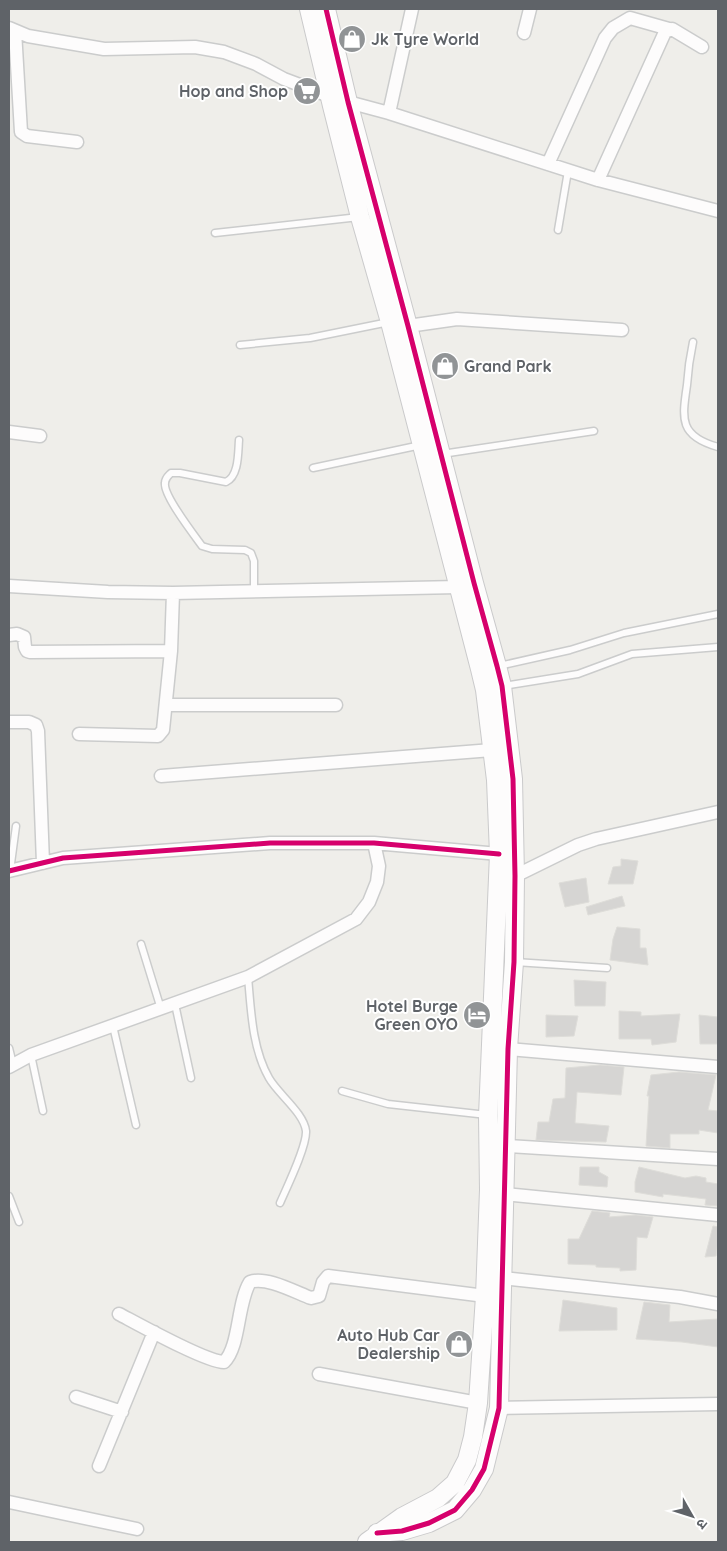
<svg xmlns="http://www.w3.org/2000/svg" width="727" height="1551" viewBox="0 0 727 1551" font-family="Quicksand,'Noto Sans Devanagari',sans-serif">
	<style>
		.building { fill: #d6d5d3; stroke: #deddd9 }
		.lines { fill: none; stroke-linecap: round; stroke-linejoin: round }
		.lane-casing { stroke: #cbcccc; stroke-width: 9 }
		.street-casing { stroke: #cbcccc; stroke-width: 15 }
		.secondary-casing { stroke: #cacacb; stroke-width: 20 }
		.lane { stroke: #fdfcfc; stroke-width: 6 }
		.street { stroke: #fdfcfc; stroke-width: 12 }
		.secondary { stroke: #fdfcfc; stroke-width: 18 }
		.cycleway-casing { stroke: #fff; stroke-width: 8 }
		.cycleway { stroke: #d6006c; stroke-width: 5 }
		.labels { text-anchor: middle; stroke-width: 4; stroke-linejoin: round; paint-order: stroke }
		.poi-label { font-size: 16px; font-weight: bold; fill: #5f6368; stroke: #fff; text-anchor: end }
	</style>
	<rect width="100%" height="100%" fill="#efeeea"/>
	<!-- building -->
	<path class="building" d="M621,859L638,861L633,884H608L613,867L621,866Z
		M586,878L589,902L565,907L559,883Z
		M622,896L625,906L588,915L586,907Z
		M617,927L640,929V948H646L648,965L610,960L613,939Z
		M574,980L606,982L605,1006H575Z
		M619,1011L641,1012V1016L680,1014L676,1042L652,1045L651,1039H619Z
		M546,1015L578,1016L574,1036L546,1037Z
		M699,1015L718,1017V1044H700Z
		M600,1065L624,1067L621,1095L577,1092L575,1123L609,1126L606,1142L536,1140L538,1122H549L553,1099L565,1098L566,1068Z
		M679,1072L716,1075L708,1110L718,1111V1133L699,1130V1134H670V1148L646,1146L649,1096H647L651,1075Z
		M580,1167H599V1172L608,1177L607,1187L579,1185Z
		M639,1167L685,1178L696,1176L706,1178V1182L718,1184V1206L705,1205L706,1199L663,1194V1197L635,1192V1182Z
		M592,1211L610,1213L609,1217L636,1215L653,1217L647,1238L637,1237L636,1270L620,1271V1268L596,1267V1265L568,1264V1239H579Z
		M713,1226L718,1227V1242L716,1256L705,1257Z
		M563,1300L617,1308V1330L559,1331Z
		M644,1302L670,1305L669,1322L718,1319V1347L682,1342L636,1339Z"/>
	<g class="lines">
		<!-- lane casing -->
		<g class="lane-casing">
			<path id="lane" d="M558,230L568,171
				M215,233L359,217
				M693,342C690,356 688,370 687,385C682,419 679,436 718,447
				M240,345L310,338L389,322
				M239,440C238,453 239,476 226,482L180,473H171C168,476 165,478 165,483C163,495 194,535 202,546L212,549L245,550L251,553L254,561V591
				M442,454L594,431
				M313,468L421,445
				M499,666L570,650L624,633L718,614
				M503,686L578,674L632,654L718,647
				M10,871L16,826
				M141,944L161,1009
				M515,962L607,968
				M248,977C251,1010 252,1048 269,1078C278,1094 304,1113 306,1131C307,1146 287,1187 280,1203
				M175,1004L191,1078
				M113,1026L136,1125
				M9,1048L13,1064
				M31,1055L43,1111
				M342,1091L388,1104L487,1115
				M9,1196L19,1222"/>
		</g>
		<!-- street casing -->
		<g class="street-casing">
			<path id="street" d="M9,28L28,36L104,49L195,47L224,52L256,64L284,79L329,96
				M15,31L21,132L27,136L77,142
				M524,33L530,9
				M348,102L389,113L598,180L718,211
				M389,113L412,9
				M548,164L605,38L613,28L630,18L669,29
				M598,180L665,32L672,29L702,47
				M408,326L457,319L622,330
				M9,432L40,436
				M9,586L108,592L173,593L458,587
				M9,635L17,634L24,637L25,647L27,651L30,652L171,651
				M167,705H336
				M9,722H29L36,725L38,731L43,863
				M79,734L158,736L163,730L171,651L173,593
				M161,776L492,750
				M9,871L63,858L270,843H374L499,854
				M515,876L578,845L596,839L718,812
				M508,1049L718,1067
				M9,1067L31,1055L248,977L356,919L369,902L377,882L379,866L374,843
				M507,1146L718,1159
				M504,1194L718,1215
				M502,1278L680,1297L718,1304
				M119,1314C138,1324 206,1362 224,1362C240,1347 237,1303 250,1282C266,1276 295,1292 311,1298L319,1296L323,1282L328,1276L485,1296
				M319,1374L478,1403
				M76,1397L122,1412
				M499,1408L718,1404
				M99,1466L154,1332
				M9,1502L137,1529"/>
		</g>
		<!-- secondary casing -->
		<g class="secondary-casing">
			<path id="secondary" d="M309,9L332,106L360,217L390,322L480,669L485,690L496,780L499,854L488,1116L489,1190L485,1296L478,1403L473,1437L467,1460L455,1483L438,1498L402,1517L367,1542
				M326,9L348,102L408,326L474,583L497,666L502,686L513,779L515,876L514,962L508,1049L499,1408L484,1469L472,1490L455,1510L429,1523L402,1531L377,1533"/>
		</g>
		<!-- lane -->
		<use href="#lane" class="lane"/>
		<!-- street -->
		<use href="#street" class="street"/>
		<!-- secondary -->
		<use href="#secondary" class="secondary"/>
		<!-- cycleway casing -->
		<g class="cycleway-casing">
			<path id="cycleway" d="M326,9L348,102L408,326L474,583L497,666L502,686L513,779L515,876L514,962L508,1049L499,1408L484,1469L472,1490L455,1510L429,1523L402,1531L377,1533
				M9,871L63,858L270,843H374L499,854"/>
		</g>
		<!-- cycleway -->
		<use href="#cycleway" class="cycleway"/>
	</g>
	<!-- icons -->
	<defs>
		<g id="shop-disc" transform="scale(1.4375)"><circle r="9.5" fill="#919496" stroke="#fff"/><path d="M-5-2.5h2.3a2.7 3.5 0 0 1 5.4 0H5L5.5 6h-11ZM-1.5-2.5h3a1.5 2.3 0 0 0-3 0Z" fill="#fff"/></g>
		<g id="supermarket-disc" transform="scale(1.4375)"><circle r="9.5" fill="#919496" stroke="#fff"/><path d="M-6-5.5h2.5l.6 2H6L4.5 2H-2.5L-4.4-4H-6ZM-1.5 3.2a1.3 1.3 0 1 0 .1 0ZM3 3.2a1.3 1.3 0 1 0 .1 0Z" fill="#fff"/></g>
		<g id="hotel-disc" transform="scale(1.4375)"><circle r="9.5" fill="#919496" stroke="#fff"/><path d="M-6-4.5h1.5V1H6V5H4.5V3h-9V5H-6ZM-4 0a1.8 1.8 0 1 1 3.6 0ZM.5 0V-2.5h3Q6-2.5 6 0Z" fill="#fff"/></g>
	</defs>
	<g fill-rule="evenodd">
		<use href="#shop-disc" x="352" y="39"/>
		<use href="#supermarket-disc" x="307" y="91"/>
		<use href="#shop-disc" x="445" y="366"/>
		<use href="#hotel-disc" x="477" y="1015"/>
		<use href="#shop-disc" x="459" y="1344"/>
	</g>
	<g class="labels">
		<!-- poi labels -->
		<g class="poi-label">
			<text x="371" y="45" text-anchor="start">Jk Tyre World</text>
			<text x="288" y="97">Hop and Shop</text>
			<text x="464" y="372" text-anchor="start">Grand Park</text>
			<text x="458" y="1012">Hotel Burge<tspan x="458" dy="18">Green OYO</tspan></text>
			<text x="440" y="1341">Auto Hub Car<tspan x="440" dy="18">Dealership</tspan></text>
		</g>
	</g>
	<!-- border -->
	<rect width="727" height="1551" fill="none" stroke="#5f6368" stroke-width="20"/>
	<!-- north arrow -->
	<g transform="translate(692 1516) rotate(129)" stroke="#ffffff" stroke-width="4" paint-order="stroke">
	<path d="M0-4L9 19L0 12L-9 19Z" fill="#5f6368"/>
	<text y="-8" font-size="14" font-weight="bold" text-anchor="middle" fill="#5f6368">उ</text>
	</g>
</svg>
